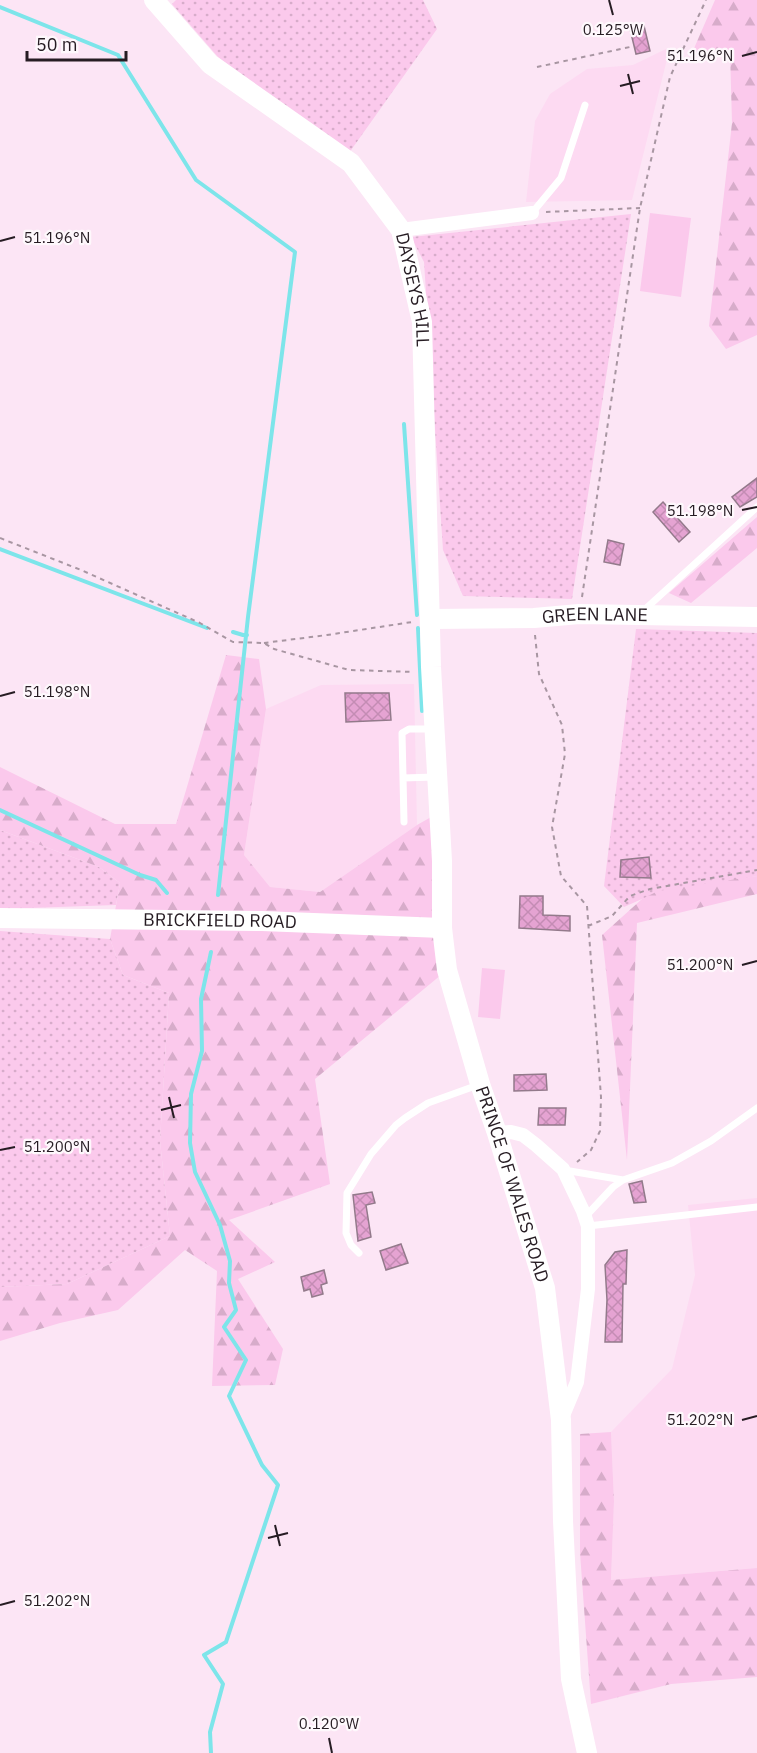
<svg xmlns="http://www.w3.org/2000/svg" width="757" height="1753" viewBox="0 0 757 1753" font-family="'IBM Plex Sans',sans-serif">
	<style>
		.built { fill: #fddaf2 }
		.grass { fill: url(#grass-dots) }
		.forest { fill: url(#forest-firs) }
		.park { fill: #fbc9ec }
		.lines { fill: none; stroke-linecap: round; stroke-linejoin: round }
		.stream { stroke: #7de5ea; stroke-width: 4 }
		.building { fill: url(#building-cross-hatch); stroke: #937a8b; stroke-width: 1.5 }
		.path { stroke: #a896a2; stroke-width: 2; stroke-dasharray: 4.5 4.5; stroke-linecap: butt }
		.lane { stroke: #fff; stroke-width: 7 }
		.street { stroke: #fff; stroke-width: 14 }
		.secondary { stroke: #fff; stroke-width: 20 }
		.ticks { fill: none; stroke: #261c23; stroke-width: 2 }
		.labels { text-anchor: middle; stroke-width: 4.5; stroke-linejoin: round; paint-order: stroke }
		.street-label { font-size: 18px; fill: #261c23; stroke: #fef8fc }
		.ticks-label { font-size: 15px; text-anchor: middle; fill: #261c23; stroke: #fef8fc; stroke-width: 4.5; stroke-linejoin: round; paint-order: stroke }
	</style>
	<defs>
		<pattern id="grass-dots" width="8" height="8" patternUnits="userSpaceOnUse" patternTransform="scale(1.5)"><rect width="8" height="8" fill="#fbc9ec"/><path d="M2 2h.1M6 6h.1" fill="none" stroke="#d7acca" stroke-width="1.8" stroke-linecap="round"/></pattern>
		<pattern id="forest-firs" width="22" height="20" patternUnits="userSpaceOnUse" patternTransform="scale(1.5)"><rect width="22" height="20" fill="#fbc9ec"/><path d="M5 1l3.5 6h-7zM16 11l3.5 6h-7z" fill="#d7acca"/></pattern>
		<pattern id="building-cross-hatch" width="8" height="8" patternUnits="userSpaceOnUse" patternTransform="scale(1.5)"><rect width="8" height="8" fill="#e5a3d2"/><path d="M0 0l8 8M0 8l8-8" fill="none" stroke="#c48cb4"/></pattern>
	</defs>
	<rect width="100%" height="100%" fill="#fce5f5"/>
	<!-- built -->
	<path class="built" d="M670,47L632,200L526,202L535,121L550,94L587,69L633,65Z
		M414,684L417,825L320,892L270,887L244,855L266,709L321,685Z
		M757,1198V1568L611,1580L614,1501L611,1432L672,1369L695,1275L688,1205Z"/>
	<!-- grass -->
	<path class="grass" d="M176,0H423L437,29L349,153L218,57L172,4Z
		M631,214L572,599L463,596L443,550L424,262L411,237Z
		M636,629L757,633V876L642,899L624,907L604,886Z
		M0,830L99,867L120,883L116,905L0,909Z
		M0,931L110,939L123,975L169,993L160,1141L170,1236L67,1284L0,1287Z"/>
	<!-- forest -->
	<path class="forest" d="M715,0H757V335L726,349L709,326L732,123L730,51L692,53Z
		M757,517V548L691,603L669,593Z
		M226,655L259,659L266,709L244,855L270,887L320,892L417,825L440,812L447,970L315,1079L330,1184L229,1220L275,1262L238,1279L283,1349L275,1385L212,1386L217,1271L185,1250L118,1310L60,1323L0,1341V1287L67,1284L170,1236L160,1141L169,993L123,975L110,939L120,883L99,867L0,830V767L115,824H176Z
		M757,876V894L637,923L627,1160L602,935L642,899L658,891Z
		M611,1432L614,1501L611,1580L757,1568V1677L671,1684L591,1704L580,1553V1434Z"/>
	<!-- park -->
	<path class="park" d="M650,213L691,218L681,297L640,291Z
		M482,968L505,970L500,1019L478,1017Z"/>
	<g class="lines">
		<!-- stream -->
		<path class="stream" d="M0,7L118,55L196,180L295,252L248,617L218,895
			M404,424L417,615
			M0,549L207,628
			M418,628L422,711
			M233,632L243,635H247
			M0,810L140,875L156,880L167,893
			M211,1753L210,1732L223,1684L204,1655L226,1642L278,1485L262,1465L229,1396L246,1360L224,1327L236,1310L229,1283L230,1261L220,1225L195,1172L190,1143L191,1094L202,1051L201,999L211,952"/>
	</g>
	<!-- building -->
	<path class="building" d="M644,26L650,51L636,54L630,29Z
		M757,478V497L740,507L732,497Z
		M663,502L690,532L679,542L653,512Z
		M608,540L624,544L620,565L604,562Z
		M345,693H389L391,720L346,722Z
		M649,857L651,878L620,877L621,860Z
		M520,896H543V915L570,916V931L519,928Z
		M546,1074L547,1090L514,1091V1075Z
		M539,1108H566L565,1125H538Z
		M642,1181L646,1202L634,1203L629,1184Z
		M372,1192L375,1203L366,1205L371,1237L358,1241L353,1195Z
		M401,1244L408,1263L386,1270L380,1251Z
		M627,1250L626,1284H623L622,1342H605L607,1300L605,1265L615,1252Z
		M324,1270L327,1283L321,1285L323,1294L312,1297L310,1289L304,1291L301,1277Z"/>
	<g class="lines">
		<!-- path -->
		<path class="path" d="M537,67L630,47
			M546,212L640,208
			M0,538L81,570L200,623L233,642L264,643L274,649L349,670L414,672
			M582,597L640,208L670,77L706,0
			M535,635L539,674L562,725L565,754L552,827L561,876L587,906L601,1097L600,1131L591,1150L577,1162
			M264,643L327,635L412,622
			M588,926L612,916L630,896L650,889L757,870"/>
		<!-- lane -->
		<path class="lane" d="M532,213L561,178L585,105
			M642,612L757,507
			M403,778L435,777
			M404,822L402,733L409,729H432
			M564,1170L623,1180
			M585,1217L613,1187L623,1180L672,1163L711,1141L757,1108
			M588,1226L757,1207
			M359,1253L351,1245L346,1233L347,1193L371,1154L396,1125L405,1118L428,1103L478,1085"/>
		<!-- street -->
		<path class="street" d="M401,230L532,213
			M497,1133L511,1132L523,1135L536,1145L563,1169L583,1211L588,1226V1289L577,1382L562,1418"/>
		<!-- secondary -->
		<g class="secondary">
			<path id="s1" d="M154,0L210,64L351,163L401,230L422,322L431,667L442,861V928L447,970L480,1084L497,1133L545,1288L561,1420L563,1521L571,1679L587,1753"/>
			<path id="s2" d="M431,619L534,618L579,614L757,617"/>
			<path id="s3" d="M0,918L262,921L442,928"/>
		</g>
	</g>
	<!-- ticks -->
	<path class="ticks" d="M609,0L613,15M742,56L757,52M628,74L633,94M620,86L640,81M0,241L15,237M742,510L757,507M0,696L15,692M742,965L757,961M169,1097L174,1118M161,1110L181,1105M0,1150L15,1147M742,1420L757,1416M275,1525L280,1546M268,1538L288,1533M0,1605L15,1601M329,1738L332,1753"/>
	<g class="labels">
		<!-- street labels -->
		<g class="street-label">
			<text dy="6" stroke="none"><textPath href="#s1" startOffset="402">DAYSEYS HILL</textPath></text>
			<text dy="6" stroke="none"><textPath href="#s2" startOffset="164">GREEN LANE</textPath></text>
			<text dy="6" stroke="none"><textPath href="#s3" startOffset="220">BRICKFIELD ROAD</textPath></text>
			<text dy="6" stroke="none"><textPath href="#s1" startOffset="1308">PRINCE OF WALES ROAD</textPath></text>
		</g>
	</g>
	<g class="ticks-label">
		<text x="613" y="35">0.125°W</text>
		<text x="700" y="61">51.196°N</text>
		<text x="57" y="243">51.196°N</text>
		<text x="700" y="516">51.198°N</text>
		<text x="57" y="697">51.198°N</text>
		<text x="700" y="970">51.200°N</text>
		<text x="57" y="1152">51.200°N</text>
		<text x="700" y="1425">51.202°N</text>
		<text x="57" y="1606">51.202°N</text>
		<text x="329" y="1729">0.120°W</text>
	</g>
	<!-- scale -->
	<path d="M27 51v9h99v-9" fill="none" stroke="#261c23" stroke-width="3"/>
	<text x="36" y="51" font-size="18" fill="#261c23" stroke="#fef8fc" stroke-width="4.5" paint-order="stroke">50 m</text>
</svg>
